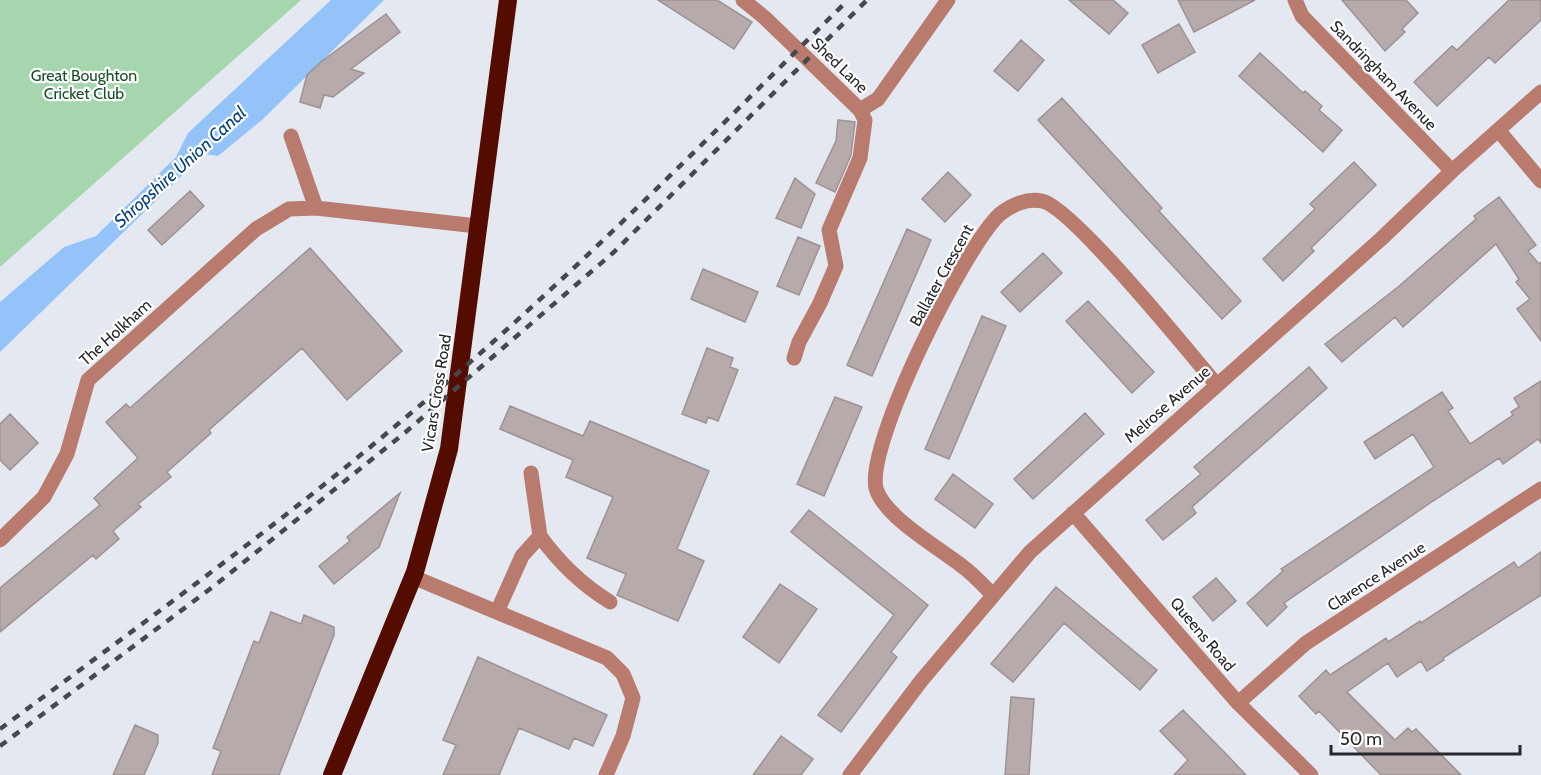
<svg xmlns="http://www.w3.org/2000/svg" width="1541" height="775" viewBox="0 0 1541 775" font-family="Cabin,sans-serif">
	<style>
		.green { fill: #a5d6ad }
		.water { fill: #94c3fa }
		.building { fill: #b6abaa; stroke: #9d9291; stroke-width: 1.5 }
		.lines { fill: none; stroke-linecap: round; stroke-linejoin: round }
		.minor { stroke: #b87b6d; stroke-width: 15 }
		.highway { stroke: #540c00; stroke-width: 18 }
		.rail { stroke: #46484c; stroke-width: 4.5; stroke-dasharray: 8 8; stroke-linecap: butt }
		.labels { text-anchor: middle; stroke-width: 4.5; stroke-linejoin: round; paint-order: stroke }
		.street-label { font-size: 16px; fill: #25272a; stroke: #fff }
		.park-label { font-size: 16px; fill: #174e27; stroke: #fff }
		.water-label { font-size: 18px; font-style: italic; fill: #00407c; stroke: #fff }
	</style>
	<rect width="100%" height="100%" fill="#e4e8f1"/>
	<!-- green -->
	<path class="green" d="M0,0H301L0,267Z"/>
	<!-- water -->
	<path class="water" d="M331,0H384L263,119L218,156L204,154L0,352V302L64,247L96,236L176,157L188,133Z"/>
	<!-- building -->
	<path class="building" d="M658,0H717L752,22L734,49Z
		M1069,0H1113L1128,13L1109,34Z
		M1178,0H1255L1194,32Z
		M1342,0H1406L1418,13L1402,29L1405,32L1385,51Z
		M1509,0H1541V20L1495,63L1489,57L1437,106L1414,82L1452,46L1457,50Z
		M386,14L400,32L351,69L364,73L333,97L324,95L320,108L300,102L307,75L322,61Z
		M1179,24L1195,52L1158,73L1142,45Z
		M1021,40L1044,60L1018,91L994,71Z
		M1260,53L1303,93L1305,91L1322,106L1319,110L1342,130L1323,152L1239,76Z
		M1062,98L1162,208L1159,211L1241,301L1222,319L1038,120Z
		M838,120L855,122L851,155L835,192L816,183L836,141Z
		M1354,162L1376,185L1311,248L1314,251L1283,281L1263,259L1315,209L1310,204Z
		M948,172L971,195L945,222L922,199Z
		M795,178L815,194L801,228L776,218Z
		M190,191L204,206L162,245L148,230Z
		M1499,197L1536,245L1528,251L1539,264L1541,262V341L1517,309L1530,299L1516,282L1519,279L1496,244L1403,327L1395,317L1342,362L1325,344L1398,287L1476,219L1474,216Z
		M907,229L931,240L872,376L847,365Z
		M798,237L820,246L799,295L777,286Z
		M310,248L402,351L347,400L302,348L209,430L211,433L167,472L171,477L138,504L141,507L113,531L119,539L96,559L93,555L0,632V588L100,505L94,498L138,458L106,422L126,404L130,408Z
		M1043,253L1062,273L1020,312L1001,292Z
		M703,269L758,292L745,322L691,299Z
		M1088,301L1154,372L1132,393L1066,321Z
		M982,316L1006,326L949,459L925,449Z
		M707,348L733,358L730,367L738,370L718,421L708,417L706,423L682,414Z
		M1309,367L1327,388L1192,507L1196,513L1163,540L1146,520L1201,474L1194,467Z
		M1541,381V443L1538,439L1503,464L1499,458L1433,501L1284,603L1287,607L1267,626L1247,603L1283,571L1281,569L1434,467L1413,434L1375,459L1364,442L1442,392L1453,408L1448,411L1470,444L1513,415L1511,412L1519,407L1514,398Z
		M835,397L862,407L824,496L797,484Z
		M510,406L583,436L590,421L709,471L677,549L704,561L678,621L617,595L626,574L587,558L613,497L566,477L573,460L500,429Z
		M1085,413L1104,434L1033,499L1014,479Z
		M10,414L38,443L10,470L0,460V424Z
		M953,474L993,504L975,528L935,499Z
		M400,493L379,547L334,584L319,566L350,541L347,537Z
		M809,510L928,605L891,652L897,657L841,732L818,715L894,615L791,532Z
		M1541,552V595L1443,658L1444,660L1427,671L1421,661L1397,677L1388,663L1347,692L1395,740L1408,728L1412,732L1416,729L1461,775H1381L1319,711L1316,714L1299,696L1326,670L1330,675L1386,638L1388,642L1420,621L1421,623L1514,562L1518,568Z
		M1216,578L1236,601L1213,621L1193,597Z
		M780,584L817,609L779,663L743,637Z
		M1056,587L1157,670L1140,690L1064,623L1013,682L991,664Z
		M271,612L301,624L304,615L334,627V635L279,775H212L221,751L213,748L254,641L259,643Z
		M478,657L607,715L593,746L574,738L569,749L519,728L499,775H443L456,745L443,740Z
		M1011,697L1034,699L1029,775H1005Z
		M1183,710L1228,756L1246,775H1174L1188,760L1160,731Z
		M135,725L158,735V743L144,775H113Z
		M781,736L813,759L801,775H753Z"/>
	<g class="lines">
		<!-- minor -->
		<path class="minor" d="M743,0L765,18L860,110L878,99L948,0
			M1295,0L1302,16L1452,171
			M1499,131L1541,181
			M291,136L316,208L477,226
			M794,358L799,342L820,303L836,266L829,230L860,158L865,120L860,110
			M1073,513L1238,703L1311,775
			M540,536C560,564 581,584 610,602
			M0,540L44,497L67,454L88,380L256,229L289,209L316,208
			M413,577L607,658L623,674L633,698L623,736L606,775
			M992,594C982,584 973,574 962,566C939,548 883,516 876,488C866,443 965,246 1000,214C1011,205 1027,198 1042,201C1072,207 1189,352 1216,384
			M497,612L522,556L540,536L531,473
			M1238,703L1306,643L1541,489
			M850,775L921,681L1030,552L1381,239L1452,171L1541,92"/>
		<!-- highway -->
		<path class="highway" d="M332,775L415,572L449,449L508,0"/>
		<!-- rail -->
		<path class="rail" d="M0,729C132,631 267,534 393,428C554,295 700,146 848,0
			M0,746L214,586L401,436L614,252L867,0"/>
	</g>
	<g class="labels">
		<!-- street labels -->
		<g class="street-label">
			<text transform="translate(840 65) rotate(44)" y="6">Shed Lane</text>
			<text transform="translate(1384 75) rotate(46)" y="6">Sandringham Avenue</text>
			<text transform="translate(941 275) rotate(-61)" y="6">Ballater Crescent</text>
			<text transform="translate(115 332) rotate(-42)" y="6">The Holkham</text>
			<text transform="translate(436 393) rotate(-81)" y="6">Vicars Cross Road</text>
			<text transform="translate(1167 404) rotate(-41)" y="6">Melrose Avenue</text>
			<text transform="translate(1376 576) rotate(-33)" y="6">Clarence Avenue</text>
			<text transform="translate(1203 634) rotate(50)" y="6">Queens Road</text>
		</g>
		<!-- park labels -->
		<g class="park-label">
			<text x="84" y="81">Great Boughton<tspan x="84" dy="18">Cricket Club</tspan></text>
		</g>
		<!-- water labels -->
		<g class="water-label">
			<text transform="translate(180 167) rotate(-42)" y="6">Shropshire Union Canal</text>
		</g>
	</g>
	<!-- scale -->
	<path d="M1331 745v9h189v-9" fill="none" stroke="#25272a" stroke-width="3"/>
	<text x="1340" y="745" font-size="18" fill="#25272a" stroke="#ffffff" stroke-width="4.5" paint-order="stroke">50 m</text>
</svg>
